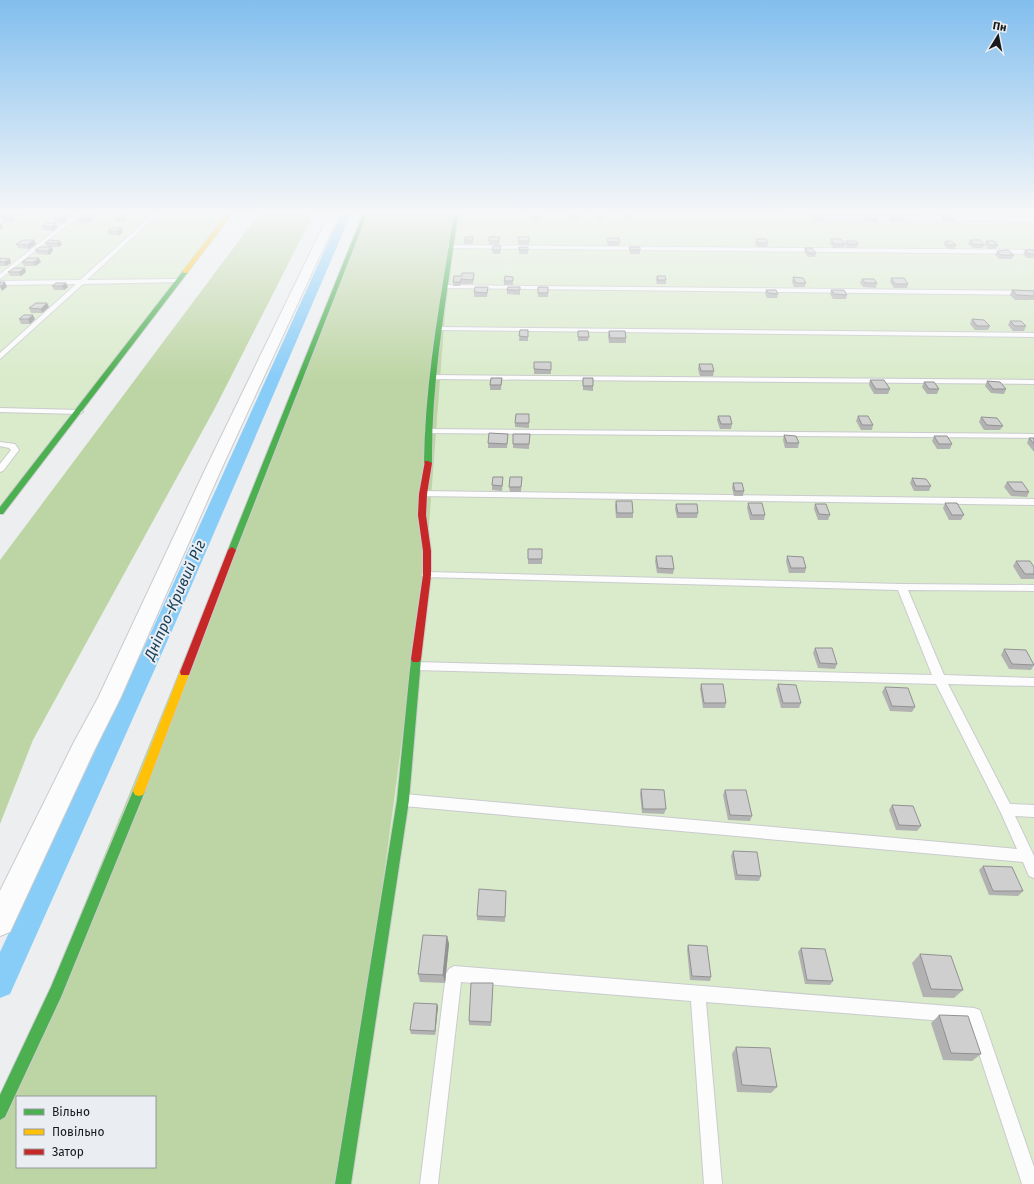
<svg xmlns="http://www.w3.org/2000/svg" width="1034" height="1184" viewBox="0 0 1034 1184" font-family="'Fira Sans',sans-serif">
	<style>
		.green { fill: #d9ebca }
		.forest { fill: #bdd5a4; fill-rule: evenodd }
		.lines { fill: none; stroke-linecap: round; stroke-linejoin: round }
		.canal { fill: #88ccf8; fill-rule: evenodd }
		.lane-casing { stroke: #cacbcd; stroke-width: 2 }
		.street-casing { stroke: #cacbcd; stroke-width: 2 }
		.fast-casing { stroke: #cacbcd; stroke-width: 2 }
		.slow-casing { stroke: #cacbcd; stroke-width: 2 }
		.jam-casing { stroke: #cacbcd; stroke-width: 2 }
		.lane { fill: #fcfcfd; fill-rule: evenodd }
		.street { fill: #fcfcfd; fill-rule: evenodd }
		.fast { fill: #4caf50; fill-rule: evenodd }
		.slow { fill: #ffc107; fill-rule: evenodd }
		.jam { fill: #c62828; fill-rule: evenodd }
		.wall { fill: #b2b2b3 }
		.shaded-wall { fill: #919192 }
		.building { fill: #cfcfd0; stroke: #919192 }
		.labels { text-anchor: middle; stroke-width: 4; stroke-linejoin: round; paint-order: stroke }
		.water-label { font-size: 15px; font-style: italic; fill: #19415b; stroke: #eaedf2 }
	</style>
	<rect width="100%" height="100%" fill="#eceef0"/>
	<!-- green -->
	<path class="green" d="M0,214H230L0,512Z
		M456,214H1034V1184H343L422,514Z"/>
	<!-- forest -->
	<path class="forest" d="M259,214H309L311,219L215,408L33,740L0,824V560Z
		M365,214H456L450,247L427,551L343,1184H0V1112ZM17,1097H155V1167H17Z"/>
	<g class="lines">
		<!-- canal -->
		<path class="canal" d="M341,214H351L174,626L10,994L0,998V952L154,626Z"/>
		<!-- lane casing -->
		<g class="lane-casing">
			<path id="lane" d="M5,214H11L0,222V218Z
				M76,214H81L0,279V274Z
				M153,214H158L87,280L178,279L181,281L180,282L83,284L0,359V353L76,284L0,285V281L80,280Z
				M509,214L1034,217V221L511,215Z
				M450,245L1034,250V254L448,248V246Z
				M446,285L1034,291V295L444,288L443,287Z
				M439,327L1034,333V337L437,330L436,329Z
				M430,375L1034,380V384L433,379H430Z
				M0,408L79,410L83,412L79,414L0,412Z
				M425,429L1034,434V438L428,433H425Z
				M0,442L15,444L19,450L3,471L0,472V464L11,450L9,448L0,446Z
				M423,491L1034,499V505L420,496L419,494Z
				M427,572L902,584L1034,585V591L908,590L944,675L1034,678V686L948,684L1010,804L1034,805V817L1015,816L1034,856V878L1029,876L1023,862L404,806L399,804L398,800L399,796L404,794L1017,849L1001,813L936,684L415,670L411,669L410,666L411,663L415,662L932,675L898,590L424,577L422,575L424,573Z
				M454,966L974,1008L980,1010L982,1016L1034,1167V1184H1022L969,1023L706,1002L722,1184H704L691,1001L461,982L438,1184H420L446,974L449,969Z"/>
		</g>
		<!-- street casing -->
		<g class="street-casing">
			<path id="street" d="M329,214H339L220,472L120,699L94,751L10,932L0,936V891L74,742L98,698L204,472Z"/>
		</g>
		<!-- fast casing -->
		<g class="fast-casing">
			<path id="fast" d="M363,214H367L236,550L235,552H229L228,550Z
				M454,214H458C447,296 431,380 432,463L428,465L424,463C425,380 441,296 454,214Z
				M183,271L188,272L3,514H0V507Z
				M416,655L419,656L421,659L409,800L351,1184H335L397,800L411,659L413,656Z
				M139,786L143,787L145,791L61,997L5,1117L0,1120V1095L51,987L133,791L135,787Z"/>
		</g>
		<!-- slow casing -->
		<g class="slow-casing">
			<path id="slow" d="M227,214H232L187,273H183V271Z
				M185,668L189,669L190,672L145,791L143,795L139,796L135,795L133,791L180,672L181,669Z"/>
		</g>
		<!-- jam casing -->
		<g class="jam-casing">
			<path id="jam" d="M425,461H428L432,463L427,494L426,515L431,551V575L421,659L419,662H413L411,659L423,575V551L418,515L419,494Z
				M232,547L236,550L190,672L189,675H181L180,672L228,550Z"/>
		</g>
		<!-- lane -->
		<use href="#lane" class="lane"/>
		<!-- street -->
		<use href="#street" class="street"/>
		<!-- fast -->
		<use href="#fast" class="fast"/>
		<!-- slow -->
		<use href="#slow" class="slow"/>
		<!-- jam -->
		<use href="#jam" class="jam"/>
	</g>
	<!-- wall -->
	<path class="wall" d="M11,214H23L20,216H12Z
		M64,214H76L74,216H65Z
		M87,214H96L95,215H87Z
		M532,214H542V221H532Z
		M569,214L579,216V220H569Z
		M597,214L605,216L604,220H597Z
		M625,214L632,217V221H626L625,218Z
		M935,214H946V216H937Z
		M812,215L823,218L822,222H814L811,218Z
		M864,215L878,219L877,222H866L863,219Z
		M4,216L14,220L11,222H3L1,218Z
		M57,216L67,220L63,223H54L53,219Z
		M91,216L92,220L88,223L79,222L77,219Z
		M125,216L126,220L123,222H116L115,219Z
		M891,216L904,219L902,222H893L890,219Z
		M942,216L955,219L953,222H944L941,219Z
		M56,224L57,228L53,231L43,230L42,226Z
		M121,228L123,232L119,235H109L108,231Z
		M465,237L473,241V244H464Z
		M500,237L499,245H489V241Z
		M518,237H529V245H518Z
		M608,238L620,242L619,246H608L607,242Z
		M756,239L768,243L767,247H757L755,243Z
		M831,239L845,244L844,248H833L830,243Z
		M34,240L36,244L29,249L18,248L16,244Z
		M49,240L62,245L58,247H47L45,243Z
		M970,240L984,245L983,248H973L968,244Z
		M846,241L858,244L857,248H847L845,245Z
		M945,241L956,245L954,249H948L943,245Z
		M986,241L998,245L996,249H989L984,245Z
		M40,247L53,251L49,255L37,254L35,250Z
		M519,247H528V254H519Z
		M629,247L640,250V254H630Z
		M805,248L816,253L815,257H808L804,252Z
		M492,250H501L500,254H493Z
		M1025,250H1034V258H1027L1023,254Z
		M997,251L1014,255L1012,259H999L995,255Z
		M0,258L11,263L6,266H0Z
		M22,262H41L35,266H24Z
		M8,272H26L21,276H10Z
		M474,273V278L473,284H461L460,286H453V282L462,276Z
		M657,276L666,280V284H657L656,280Z
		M793,277L806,283L805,287H794L792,282Z
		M891,278L908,284L907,288H894L890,282Z
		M862,279L877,283L876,288L863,287L860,283Z
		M504,281H513V285H504Z
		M66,283L68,287L64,290H54L52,286Z
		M520,287V295L507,294V290Z
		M538,287H548V297H538Z
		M766,290L778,294L777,298H767L765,294Z
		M831,290L847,295L846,299H833L830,294Z
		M1012,290L1034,291V300H1015L1010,295Z
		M488,291L487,297H474V292Z
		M47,303L49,307L42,313H31L29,308Z
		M19,319H35L30,324H21Z
		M972,319L990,326L988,330H975L970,324Z
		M1010,321L1026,326L1024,331H1013L1008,325Z
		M520,330H528V341H519Z
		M578,331L589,337L588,341H578Z
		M609,331L626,338V343H609L608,336Z
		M534,362H551V374H534Z
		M699,364L714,371L713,376H700L698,369Z
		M502,378L501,390H490V385Z
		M583,378L593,386V391L583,390Z
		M870,380L890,389L888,394H874L869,385Z
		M987,381L1006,389L1004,394L991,393L985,386Z
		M924,382L939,389L937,394H927L922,387Z
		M529,414V428L515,427V423Z
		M718,416L732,424L731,429H720L717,420Z
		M858,416L873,425L872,430H861L856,421Z
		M981,417L1003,426L1000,430H984L979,422Z
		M508,434L507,448H488V443Z
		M530,434L529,449L513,448V444Z
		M784,435L799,443L798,448H785L783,440Z
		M934,436L952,444L950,449H937L932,441Z
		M1029,438H1034V452L1027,443Z
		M522,477L521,492H510L509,487Z
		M912,478L931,486L929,491H914L910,483Z
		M503,482L502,491L492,490V485Z
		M1007,482L1029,492L1027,497L1011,496L1004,487Z
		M733,483L744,491L743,496H734L732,488Z
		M616,501L633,513V518H616L615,506Z
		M748,503L765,515L764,520H750L747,508Z
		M945,503L964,515L961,520H949L943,508Z
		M676,504L698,513L697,518H677L675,509Z
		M815,504L830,515L828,520H818L814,509Z
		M528,549H542V564H528Z
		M656,556L674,569L673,574L657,573L655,561Z
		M787,556L806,568L805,573H789L786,561Z
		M1016,561L1034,567V579H1021L1013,566Z
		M815,648L837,664L835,669L818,668L813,653Z
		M1004,649L1034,664V665L1031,670L1009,669L1001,655Z
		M701,684L726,703L725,708H703L700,689Z
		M778,684L801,703L799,708H781L776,689Z
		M885,687L915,707L912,712L890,711L882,692Z
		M641,789L666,809L664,814L642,813L640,794Z
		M725,790L752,816L750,821L728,820L723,795Z
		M892,805L921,826L917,831L896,830L889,810Z
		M733,851L761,876L759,881L735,880L731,856Z
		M983,866L1023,891L1018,896L989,895L979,870Z
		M506,891L505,922L477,920V916Z
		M447,936L449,944L445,983L420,982L418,974Z
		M688,945L711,977L710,981L690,980L687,949Z
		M801,948L833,981L830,985L805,984L798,952Z
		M920,954L963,990L954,998L923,997L912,963Z
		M493,987L491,1026L469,1025V1021Z
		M437,1004L438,1007L435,1035L411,1034L410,1030Z
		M939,1015L981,1054L972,1061L943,1060L931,1023Z
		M736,1047L777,1087L771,1093L737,1092L732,1054Z"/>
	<!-- shaded-wall -->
	<path class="shaded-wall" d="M12,216L14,220L11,222L9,218Z
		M91,216L92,220L88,223L87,219Z
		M125,216L126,220L123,222L122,219Z
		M65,217L67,220L63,223L61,219Z
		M0,224H1L3,228L0,229Z
		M56,224L57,228L53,231L51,227Z
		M121,228L123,232L119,235L118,231Z
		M34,240L36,244L29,249L27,245Z
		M60,241L62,245L58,247L57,243Z
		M52,247L53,251L49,255L47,251Z
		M39,258L41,262L35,266L34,262Z
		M10,259L11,263L6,266L4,262Z
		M25,268L26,272L21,276L19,272Z
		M5,282L7,287L2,291L0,287Z
		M66,283L68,287L64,290L62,286Z
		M47,303L49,307L42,313L41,309Z
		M33,315L35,319L30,324L28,319Z
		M447,936L449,944L445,983L443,975Z
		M437,1004L438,1007L435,1035V1031Z"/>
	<!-- building -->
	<path class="building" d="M532,214H542V217H532Z
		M569,214H579V216H569Z
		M597,214H604L605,216H597Z
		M626,214H631L632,217H626Z
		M812,215H821L823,218H814Z
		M864,215H875L878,219L867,218Z
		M4,216H12L9,218H1Z
		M57,216L65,217L61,219H53Z
		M81,216H91L87,219H77Z
		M117,216H125L122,219H115Z
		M891,216H900L904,219H894Z
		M942,216H951L955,219H945Z
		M46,223L56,224L51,227L42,226Z
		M112,228H121L118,231H108Z
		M465,237H473V240H464Z
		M489,237H500L499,241H489Z
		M518,237H529V241H518Z
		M608,238H619L620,242H608Z
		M756,239H766L768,243H758Z
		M831,239H841L845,244H834Z
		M23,240H34L27,245L16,244Z
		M49,240L60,241L57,243H45Z
		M970,240H980L984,245L974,244Z
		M846,241H856L858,244H848Z
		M945,241H951L956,245H949Z
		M986,241H994L998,245H990Z
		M493,246H501L500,250H492Z
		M40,247H52L47,251L35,250Z
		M519,247H528V250H519Z
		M629,247H640V250H630Z
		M805,248H812L816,253H809Z
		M1008,250L1014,255H1001L997,251Z
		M1025,250H1034V254H1029Z
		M0,258L10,259L4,262H0Z
		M28,258H39L34,262H22Z
		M14,268H25L19,272H8Z
		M462,273H474L473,280L461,279L460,282H453L454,276H462Z
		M505,276L513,277V281H504Z
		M657,276H665L666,280H658Z
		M793,277L803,278L806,283H796Z
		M891,278H904L908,284H895Z
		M862,279H874L877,283H865Z
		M0,282H5L0,287Z
		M56,283H66L62,286H52Z
		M475,287H488L487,293L474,292Z
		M508,287H520V290H507Z
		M538,287H548V293H538Z
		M766,290H776L778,294L768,293Z
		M831,290H844L847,295L834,294Z
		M1012,290L1034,291V296L1017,295Z
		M36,303H47L41,309L29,308Z
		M24,315H33L28,319H19Z
		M972,319L984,320L990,326H977Z
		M1010,321H1021L1026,326H1015Z
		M520,330H528V337L519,336Z
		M578,331H588L589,337H578Z
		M609,331H625L626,338H610Z
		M534,362H551V370L534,369Z
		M699,364H712L714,371H701Z
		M491,378H502L501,385H490Z
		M583,378H593V386H583Z
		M870,380H884L890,389H876Z
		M987,381L1000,382L1006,389H993Z
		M924,382H934L939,389H929Z
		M516,414H529V423H515Z
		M718,416H730L732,424H721Z
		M858,416H868L873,425H862Z
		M981,417L997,418L1003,426L987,425Z
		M489,433L508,434L507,444L488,443Z
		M513,434H530L529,444H513Z
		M784,435L796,436L799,443H787Z
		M934,436H947L952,444H939Z
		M1029,438H1034V444Z
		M493,477H503L502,486L492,485Z
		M510,477H522L521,487H509Z
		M912,478L926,479L931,486H916Z
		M1007,482H1022L1029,492L1014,491Z
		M733,483H742L744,491H735Z
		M616,501H632L633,513H617Z
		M748,503H762L765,515H752Z
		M945,503H957L964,515H952Z
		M676,504H697L698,513H678Z
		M815,504H826L830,515L819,514Z
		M528,549H542V559H528Z
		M656,556H672L674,569L658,568Z
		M787,556L803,557L806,568H791Z
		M1016,561H1030L1034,567V574H1025Z
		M815,648H832L837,664L820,663Z
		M1004,649L1026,650L1034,665L1012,664Z
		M701,684H723L726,703H704Z
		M778,684L796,685L801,703H783Z
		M885,687L908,688L915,707L892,706Z
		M641,789L664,790L666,809H643Z
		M725,790H746L752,816L730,815Z
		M892,805L913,806L921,826L899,825Z
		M733,851L757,852L761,876L737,875Z
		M983,866L1012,867L1023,891H993Z
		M479,889L506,891L505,917L477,916Z
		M423,935L447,936L443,975L418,974Z
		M688,945L707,946L711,977L692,976Z
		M801,948L825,949L833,981L807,980Z
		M920,954L951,956L963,990L931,989Z
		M471,983H493L491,1022L469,1021Z
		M414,1003L437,1004L435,1031L410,1030Z
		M939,1015L968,1016L981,1054L951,1053Z
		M736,1047L770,1048L777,1087L742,1085Z"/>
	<!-- sky -->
	<linearGradient id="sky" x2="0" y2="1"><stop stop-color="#81beee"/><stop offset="0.56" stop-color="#f6f7f8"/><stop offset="1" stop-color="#f6f7f8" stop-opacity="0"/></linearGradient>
	<rect width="1034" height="380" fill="url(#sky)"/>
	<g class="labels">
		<!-- water labels -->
		<g class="water-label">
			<text transform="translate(175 600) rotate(-66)" y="5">Дніпро-Кривий Ріг</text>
		</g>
	</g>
	<!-- legend -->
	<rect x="16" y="1096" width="140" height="72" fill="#eaedf2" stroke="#96999c"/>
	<rect x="24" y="1109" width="20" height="6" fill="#4caf50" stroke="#96999c"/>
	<text x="52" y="1116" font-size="12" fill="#181a1b">Вільно</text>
	<rect x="24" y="1129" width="20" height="6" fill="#ffc107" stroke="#96999c"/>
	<text x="52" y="1136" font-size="12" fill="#181a1b">Повільно</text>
	<rect x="24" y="1149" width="20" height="6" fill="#c62828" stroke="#96999c"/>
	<text x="52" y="1156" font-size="12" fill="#181a1b">Затор</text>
	<!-- north arrow -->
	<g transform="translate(998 36) rotate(10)" stroke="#eaedf2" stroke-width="3" paint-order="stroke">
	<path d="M0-3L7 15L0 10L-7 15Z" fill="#181a1b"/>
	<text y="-6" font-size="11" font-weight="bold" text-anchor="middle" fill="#181a1b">Пн</text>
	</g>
</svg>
